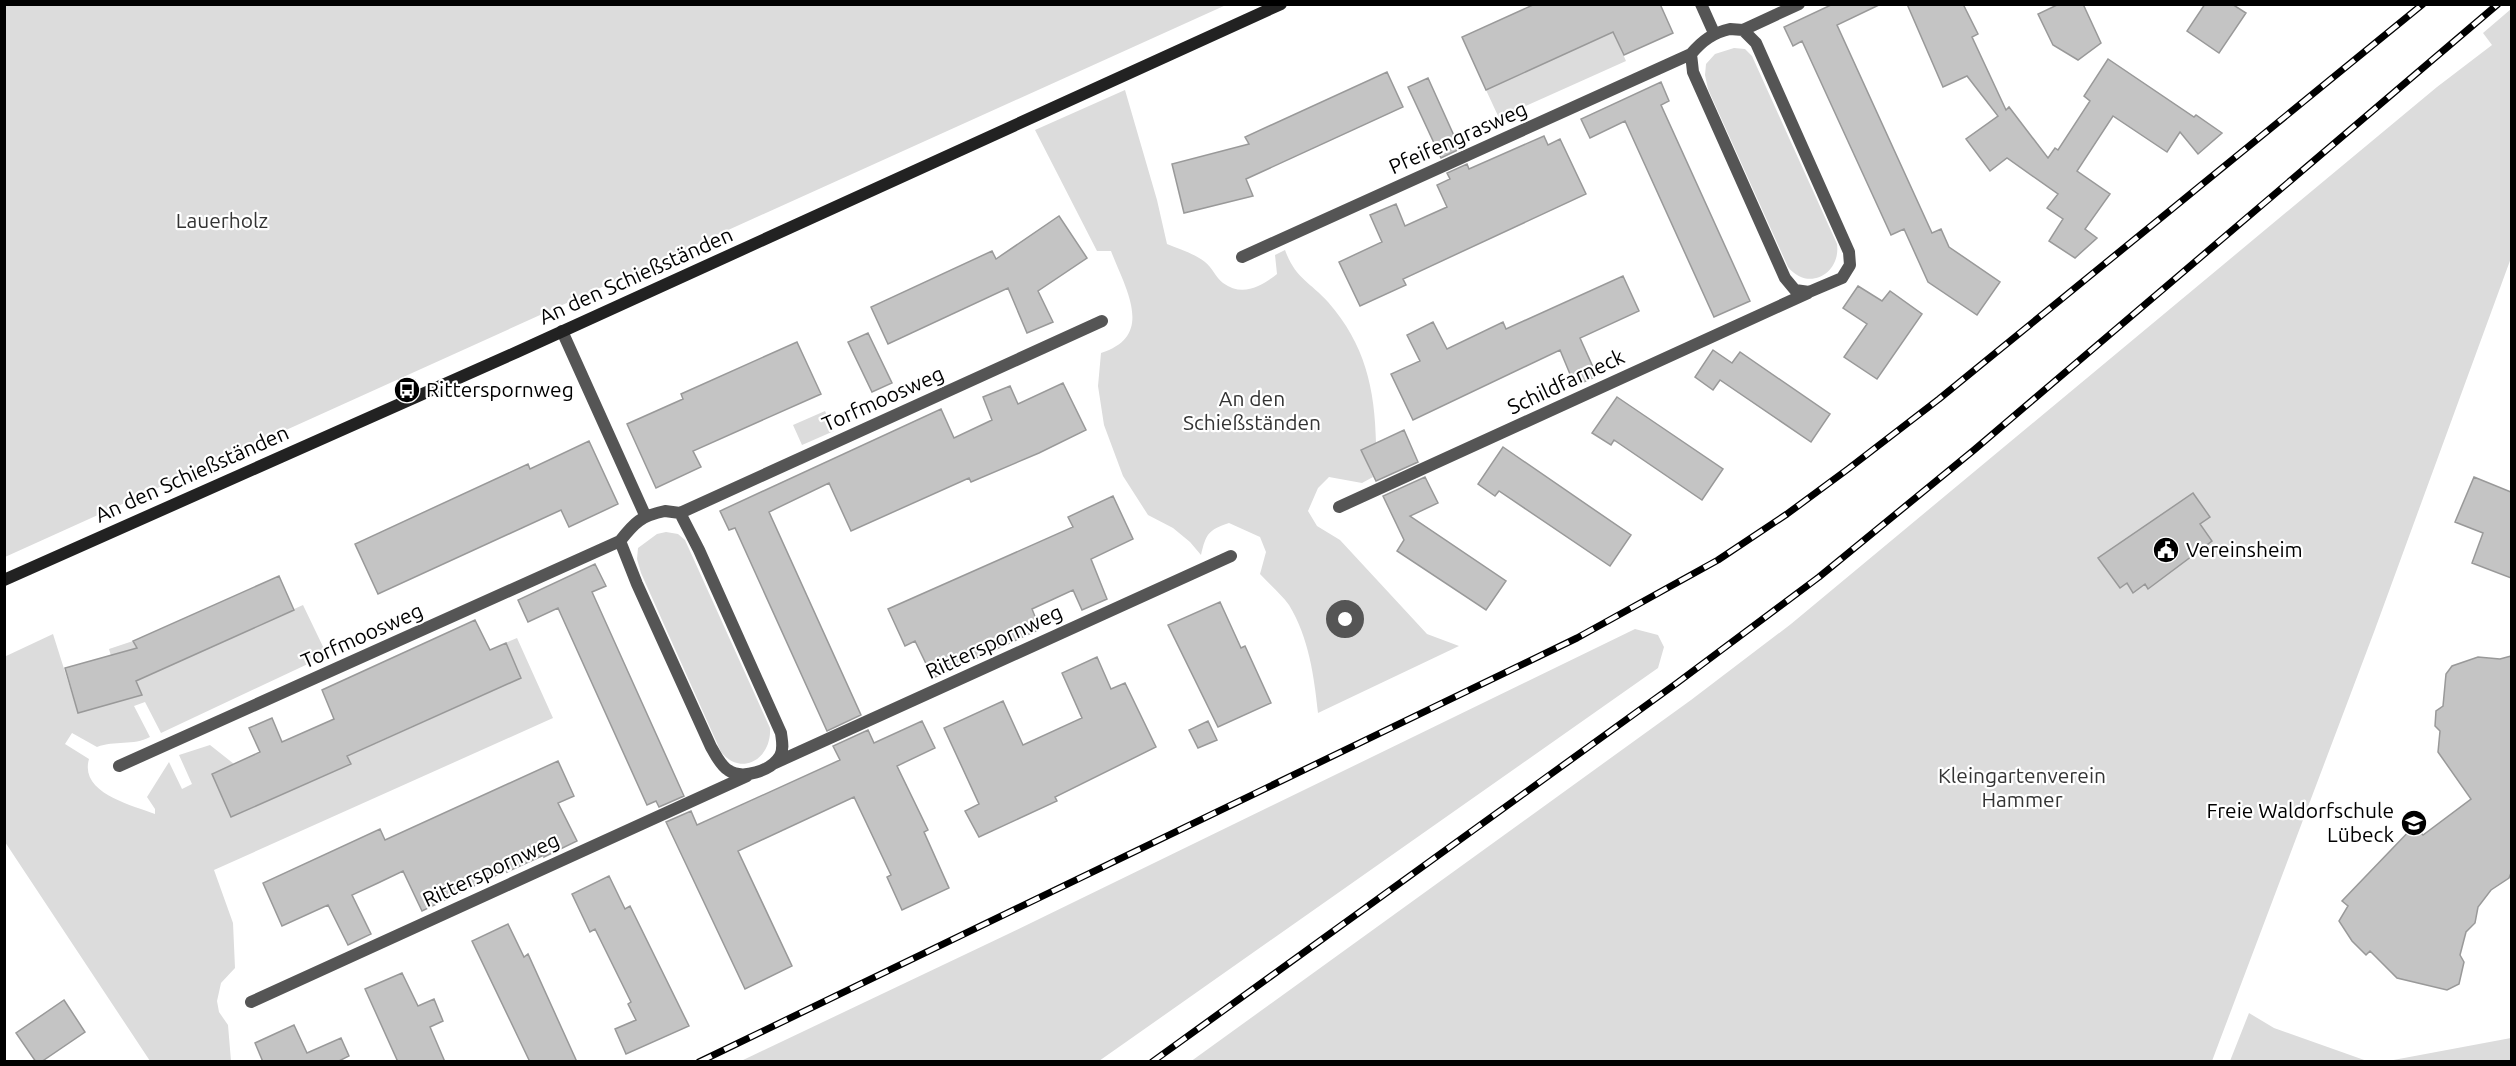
<svg xmlns="http://www.w3.org/2000/svg" width="2516" height="1066" viewBox="0 0 2516 1066" font-family="Ubuntu,sans-serif">
	<style>
		.green { fill: #dcdcdc; fill-rule: evenodd }
		.building { fill: #c4c4c4; stroke: #999; stroke-width: 1.5 }
		.lines { fill: none; stroke-linecap: round; stroke-linejoin: round }
		.street { stroke: #555; stroke-width: 12 }
		.secondary { stroke: #222; stroke-width: 12 }
		.rail-casing { stroke: #000; stroke-width: 7 }
		.rail { stroke: #fff; stroke-width: 4.5; stroke-dasharray: 14; stroke-linecap: butt }
		.labels { text-anchor: middle; stroke-width: 4.5; stroke-linejoin: round; paint-order: stroke }
		.street-label { font-size: 21px; fill: #000; stroke: #fff }
		.park-label { font-size: 21px; fill: #333; stroke: #fff }
		.poi-label { font-size: 21px; fill: #000; stroke: #fff; text-anchor: start }
	</style>
	<rect width="100%" height="100%" fill="#fff"/>
	<!-- green -->
	<path class="green" d="M5,4H1226V5L5,557Z
		M2511,9V258L2374,632L2212,1061L1190,1062L1691,700L1791,624L2437,87L2492,45L2483,33Z
		M1613,32L1626,61L1499,118L1486,90Z
		M1734,48L1745,49L1752,56L1837,244C1841,274 1808,292 1788,267L1708,89L1705,75L1706,64L1715,54Z
		M1125,90L1157,200L1167,244C1179,249 1195,254 1205,262C1212,267 1216,278 1223,283C1242,297 1261,287 1277,274L1275,255L1285,250C1295,278 1310,282 1328,302C1365,344 1375,389 1376,443L1361,450L1373,477L1362,483L1329,477L1318,488L1308,511L1317,526L1340,540L1427,634L1459,646L1318,713C1314,676 1309,638 1289,605C1281,594 1269,584 1260,574L1266,552L1260,537L1229,523C1208,530 1206,534 1201,555L1190,542L1173,528L1148,515L1123,476L1104,425L1098,386L1101,353C1156,336 1125,288 1111,251H1097L1035,130ZM1345,606L1356,610L1359,617L1355,628L1344,632L1334,626L1332,618L1335,611Z
		M825,411L834,431L802,445L793,425Z
		M666,532L678,534L685,540L770,728C772,759 741,777 721,752L641,573L637,559L638,548L657,534Z
		M303,605L327,655L161,733L145,702L134,706L150,737C133,746 115,740 97,747L72,733L65,744L89,759C79,793 132,805 155,814V809L147,797L169,762L182,789L192,784L179,755L210,745L234,764L212,774L232,817L276,797L256,753L263,757C268,748 274,738 286,741L306,784L350,764L331,721L375,744L521,678L505,643L517,638L553,718L214,870L233,923L235,968L221,983L217,1001L219,1012L228,1025L231,1061H150L5,842L4,657L53,634L78,713L124,700L109,649L133,641L149,674Z
		M1635,629L1658,635L1664,647L1658,668L1099,1061H741L1006,935Z
		M2249,1013L2274,1028L2367,1061H2230Z
		M2511,1038V1061H2388Z"/>
	<!-- building -->
	<path class="building" d="M1535,4H1660L1673,33L1624,55L1613,32L1486,90L1462,37Z
		M1833,4H1881L1837,25L1932,233L1941,229L1949,247L2000,282L1977,315L1928,282L1904,229L1891,235L1802,41L1793,46L1784,27Z
		M1907,4H1963L1978,34L1972,37L2006,110L2009,107L2048,158L2055,148L2058,150L2090,101L2084,96L2108,59L2194,117L2196,115L2222,133L2198,154L2180,132L2167,152L2113,116L2077,171L2110,194L2085,229L2097,238L2075,258L2049,241L2063,219L2047,208L2058,194L2007,158L1990,171L1966,139L1998,116L1967,76L1943,87Z
		M2059,4H2083L2101,43L2078,60L2053,45L2038,14Z
		M2205,4H2232L2246,13L2219,53L2187,31Z
		M1387,72L1403,107L1246,179L1253,196L1184,213L1172,164L1249,144L1245,137Z
		M1428,78L1460,149L1441,158L1408,87Z
		M1661,82L1669,101L1661,105L1750,301L1714,317L1625,121L1590,138L1581,119Z
		M1544,136L1548,145L1560,139L1586,194L1403,279L1406,285L1360,306L1339,262L1382,242L1370,215L1396,204L1405,226L1427,216L1447,207L1437,185L1450,179L1447,173L1467,164L1469,169Z
		M1059,216L1087,258L1038,291L1053,322L1027,333L1008,288L888,344L871,307L992,251L996,259Z
		M1623,276L1639,311L1580,338L1597,376L1575,386L1560,350L1413,420L1391,374L1420,361L1407,335L1433,322L1447,349L1503,322L1506,329Z
		M1858,286L1882,301L1890,291L1922,314L1877,379L1844,357L1867,324L1843,308Z
		M868,333L892,383L872,392L848,342Z
		M797,342L821,394L693,451L701,467L656,488L627,424L683,399L681,394Z
		M1713,350L1732,363L1740,352L1830,414L1811,442L1720,380L1713,390L1695,377Z
		M1063,383L1086,430L1039,453L971,482L969,478L851,531L829,483L769,512L861,715L827,731L735,528L729,530L720,511L941,409L954,438L992,420L983,397L1010,386L1018,404Z
		M1617,397L1723,469L1702,500L1614,440L1611,445L1592,433Z
		M1404,430L1418,462L1376,481L1361,450Z
		M589,441L618,504L569,527L561,510L378,594L355,544L528,464L530,469Z
		M1503,447L1631,535L1610,566L1499,491L1495,496L1478,484Z
		M1425,477L1438,503L1410,516L1506,581L1486,610L1397,551L1404,540L1383,496Z
		M2474,477L2511,492V578L2472,563L2483,533L2455,522Z
		M2193,493L2210,517L2200,524L2212,541L2148,589L2145,584L2133,593L2127,583L2120,588L2098,558Z
		M1113,496L1133,539L1091,559L1107,599L1082,610L1073,590L1032,609L1040,629L933,678L915,641L905,646L888,609L1073,527L1068,517Z
		M595,564L606,586L592,592L684,796L659,807L656,801L647,805L558,608L528,622L518,600Z
		M279,576L294,610L136,681L142,695L78,713L65,668L137,648L133,641Z
		M1220,602L1241,648L1245,646L1271,703L1218,727L1168,625Z
		M475,620L490,650L506,643L521,678L347,756L351,764L231,817L212,774L260,752L249,728L272,718L282,742L334,719L322,690Z
		M2511,656V873L2509,878L2491,890L2478,907L2475,923L2466,932L2460,955L2464,962L2459,984L2447,990L2397,978L2370,951L2366,955L2352,941L2339,921L2348,906L2342,901L2414,826L2423,835L2471,799L2438,752L2440,731L2435,726L2436,711L2443,706L2446,674L2452,666L2478,657L2500,659Z
		M1097,657L1111,689L1125,683L1156,747L1055,797L1057,801L979,837L965,811L979,804L944,728L1003,701L1023,745L1082,718L1062,673Z
		M922,721L935,748L897,766L928,830L924,832L949,888L902,910L887,877L891,875L854,797L738,851L792,966L745,989L666,822L691,811L697,825L840,760L833,746L868,730L874,743Z
		M1208,721L1217,740L1198,748L1189,730Z
		M558,761L574,796L558,803L577,841L544,857V855L507,872V870L422,911L403,871L378,883L352,895L371,934L348,945L328,905L282,926L263,883L380,829L385,840Z
		M609,876L625,909L630,906L689,1026L626,1054L615,1029L636,1020L628,1004L631,1002L595,929L590,932L572,894Z
		M508,924L524,957L528,954L577,1062H530L472,941Z
		M402,973L418,1006L434,999L443,1021L430,1027L445,1062H398L365,989Z
		M64,1000L85,1032L41,1062H36L16,1033Z
		M294,1025L307,1053L341,1038L349,1056L337,1062H263L255,1043Z"/>
	<g class="lines">
		<!-- street -->
		<path class="street" d="M1701,4L1714,33
			M1730,29L1743,30L1756,43L1849,252L1850,265L1842,278L1809,292L1795,290L1785,278L1693,72L1691,54C1703,40 1713,33 1730,29Z
			M1743,30L1799,4
			M1242,257L1691,54
			M562,331L645,515
			M1339,507L1808,293
			M665,511L680,513L699,550L781,733C782,741 784,749 780,756C771,771 742,780 728,770C720,765 716,755 711,747L637,584L620,541C635,522 641,516 665,511Z
			M680,513L1102,321
			M1332 619a13 13 0 1 1 26 0a13 13 0 1 1-26 0Z
			M775,763L1231,556
			M119,766L620,541
			M251,1002L747,776"/>
		<!-- secondary -->
		<path class="secondary" d="M4,580L517,352L1281,4"/>
		<!-- rail casing -->
		<g class="rail-casing">
			<path id="rail" d="M699,1062L1577,638L1718,560L1787,514L1848,469L1939,399L2423,4
				M1152,1062L1677,683L1819,577L1974,450L2498,4"/>
		</g>
		<!-- rail -->
		<use href="#rail" class="rail"/>
	</g>
	<!-- icons -->
	<defs>
		<g id="bus-disc" transform="scale(1.35)"><circle r="9.5" fill="#000" stroke="#fff"/><path d="M-5-6H5V4H4V6H2V4H-2V6H-4V4H-5ZM-3.5-4V0h7V-4ZM-3.5 1.2v1.5H-2V1.2ZM2 1.2v1.5H3.5V1.2Z" fill="#fff"/></g>
		<g id="civic-disc" transform="scale(1.35)"><circle r="9.5" fill="#000" stroke="#fff"/><path d="M-.6-6.5H3V-4.5H.6V-3L4-1V1h2V6H-6V1h2V-1L-.6-3ZM-1.2 2.5V6h2.4V2.5Z" fill="#fff"/></g>
		<g id="school-disc" transform="scale(1.35)"><circle r="9.5" fill="#000" stroke="#fff"/><path d="M0-5L7-2L0 1L-7-2ZM-4 1L0 2.5L4 1V4Q0 6-4 4Z" fill="#fff"/></g>
	</defs>
	<g fill-rule="evenodd">
		<use href="#bus-disc" x="407" y="390"/>
		<use href="#civic-disc" x="2166" y="550"/>
		<use href="#school-disc" x="2414" y="823"/>
	</g>
	<g class="labels">
		<!-- street labels -->
		<g class="street-label">
			<text transform="translate(1458 138) rotate(-24)" y="7">Pfeifengrasweg</text>
			<text transform="translate(636 276) rotate(-24)" y="7">An den Schießständen</text>
			<text transform="translate(1566 382) rotate(-25)" y="7">Schildfarneck</text>
			<text transform="translate(883 399) rotate(-24)" y="7">Torfmoosweg</text>
			<text transform="translate(192 474) rotate(-24)" y="7">An den Schießständen</text>
			<text transform="translate(362 636) rotate(-24)" y="7">Torfmoosweg</text>
			<text transform="translate(994 642) rotate(-25)" y="7">Ritterspornweg</text>
			<text transform="translate(491 870) rotate(-25)" y="7">Ritterspornweg</text>
		</g>
		<!-- park labels -->
		<g class="park-label">
			<text x="222" y="228">Lauerholz</text>
			<text x="1252" y="406">An den<tspan x="1252" dy="24">Schießständen</tspan></text>
			<text x="2022" y="783">Kleingartenverein<tspan x="2022" dy="24">Hammer</tspan></text>
		</g>
		<!-- poi labels -->
		<g class="poi-label">
			<text x="426" y="397">Ritterspornweg</text>
			<text x="2186" y="557">Vereinsheim</text>
			<text x="2394" y="818" text-anchor="end">Freie Waldorfschule<tspan x="2394" dy="24">Lübeck</tspan></text>
		</g>
	</g>
	<!-- border -->
	<rect width="2516" height="1066" fill="none" stroke="#000000" stroke-width="12"/>
</svg>
